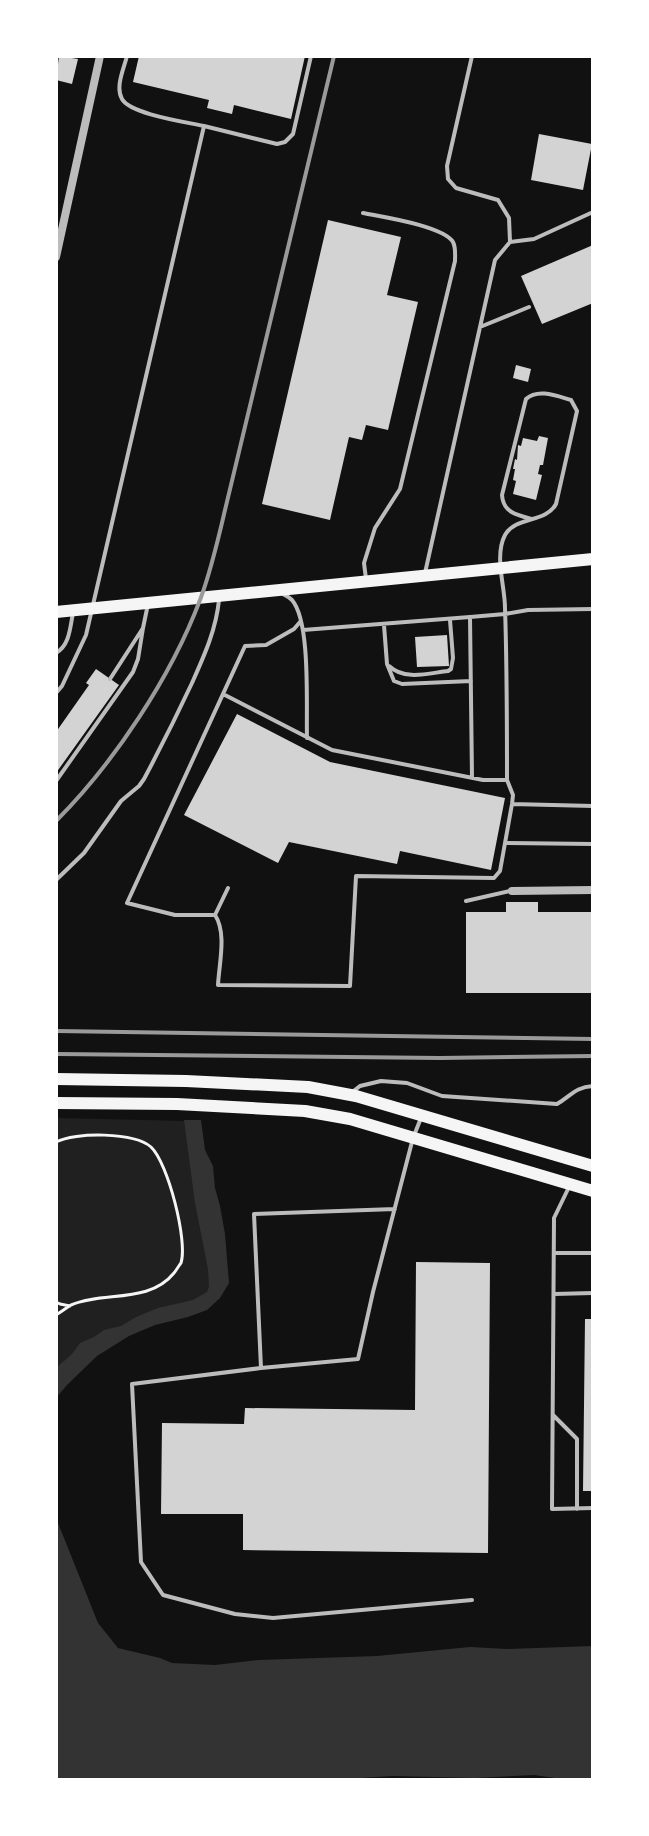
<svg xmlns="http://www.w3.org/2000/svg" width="649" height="1836" viewBox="0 0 649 1836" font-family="Poppins,sans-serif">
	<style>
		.green { fill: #202020 }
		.water { fill: #333 }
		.building { fill: #d3d3d3 }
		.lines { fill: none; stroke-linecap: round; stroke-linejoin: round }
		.path { stroke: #f5f5f5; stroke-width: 3 }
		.service { stroke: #bcbcbc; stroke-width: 4 }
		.minor { stroke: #bcbcbc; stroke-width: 8 }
		.secondary { stroke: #f5f5f5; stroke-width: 12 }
		.rail { stroke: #9a9a9a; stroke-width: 4 }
	</style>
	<rect width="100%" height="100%" fill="#111"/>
	<!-- green -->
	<path class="green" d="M56,1118L187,1121L213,1296L156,1312L56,1375Z"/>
	<!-- water -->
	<path class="water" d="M184,1120H201L205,1150L213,1166L215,1188L220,1206L225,1234L229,1283L220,1298L207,1310L188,1317L155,1325L129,1336L97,1356L67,1385L56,1398V1368L72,1354L80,1343L94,1337L104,1330L121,1326L136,1317L158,1308L193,1300L207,1292L209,1287L208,1269L195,1203Z
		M56,1518L98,1623L118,1648L160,1658L172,1663L215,1665L259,1660L377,1656L470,1647L507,1649L593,1646V1780H569L534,1775L475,1778L393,1776L326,1780H56Z"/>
	<!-- building -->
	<path class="building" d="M59,56L78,59L72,84L56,80Z
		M139,56H305L291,119L234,105L232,114L207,108L209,100L133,82Z
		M539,134L592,144L583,190L531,180Z
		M328,220L401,237L387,295L418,302L388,430L366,425L362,440L349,437L330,520L262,504Z
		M593,245V303L542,324L521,276Z
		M516,365L531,369L528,382L513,378Z
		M539,436L548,438L543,465H540L538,474L542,475L536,500L513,494L516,481L513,480L515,469H513L515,459L517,460L518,445L521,446L523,438L537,441Z
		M447,635L449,666L417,667L415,637Z
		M96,669L119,685L56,773V732L89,685L86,683Z
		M237,714L330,762L505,798L491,870L400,851L397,864L289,842L278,863L184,815Z
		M506,902H538V912H593V993H466V912H506Z
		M416,1262L490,1263L488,1553L243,1550V1514H161L162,1423L244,1424L245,1408L415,1410Z
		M585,1319H593V1491H583Z"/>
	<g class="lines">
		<!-- path -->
		<path class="path" d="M56,1142C75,1132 134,1132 151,1147C168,1163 188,1241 181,1263C180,1264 175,1272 174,1273C149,1304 104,1291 71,1305C66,1308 61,1312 56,1315
			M56,1302L60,1304L70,1306"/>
		<!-- service -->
		<path class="service" d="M204,126L277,144L285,142L293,134L311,56
			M363,213C383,217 443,226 453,242C456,248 455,254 455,261L400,489L375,528L364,563L366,579
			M510,242L534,239L593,212
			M480,327L529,307
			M425,573L495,260L510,242L509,218L498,200L456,188L448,179L447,166L472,56
			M281,593C286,596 288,596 292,600C311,622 306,707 307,738
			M470,617L472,778
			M300,622L294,629L266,645L245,646L127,903L175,915H215C227,933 219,964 218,985L350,986L356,876L494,878L500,871L512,804L513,795L507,780C507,723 507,665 505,608C505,586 494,556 505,535C516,516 546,523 556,504L577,411L571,400C557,396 538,388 526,399L502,495C503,512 516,515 532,519
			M384,625L387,664L394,681L402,684L471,681
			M303,630L470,617L505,614L528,610L593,609
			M56,653C70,645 70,627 73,613
			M389,666C405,681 429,673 448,671L451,669L453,658L450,620
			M110,679L143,628L148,604
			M56,693L62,686L86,635L204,126C186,122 130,114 122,99C115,87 124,68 127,56
			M223,694L332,750L483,780H507
			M56,781L133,672L138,659L143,628
			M512,804L593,806
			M505,843L593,844
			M56,880L84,853L121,801L139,786L144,779C161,747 177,715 192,683C204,656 216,630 219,600
			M466,901L510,891
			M215,915L228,888
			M351,1093L360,1086L381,1081L407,1083L442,1096L557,1104C571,1096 575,1087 593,1086
			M421,1118L413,1138L373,1292L358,1359L261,1368L132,1384L141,1562L163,1595L235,1614L273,1618L472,1600
			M569,1187L554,1218L552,1509L593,1508
			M555,1253H593
			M554,1294L593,1293
			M261,1368L254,1214L395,1209
			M553,1415L577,1439V1509"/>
		<!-- minor -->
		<path class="minor" d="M56,257L100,56
			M512,891L593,890"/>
		<!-- secondary -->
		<path class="secondary" d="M56,612L593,559
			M56,1079L186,1081L308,1087L356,1096L593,1166
			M56,1103L177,1104L305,1111L350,1119L593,1191"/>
		<!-- rail -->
		<path class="rail" d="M56,821C114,763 171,677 200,600C211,571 218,540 225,510L334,56
			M56,1031L593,1039
			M56,1054L440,1058L593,1056"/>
	</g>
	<!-- border -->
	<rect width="649" height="1836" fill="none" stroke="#ffffff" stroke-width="116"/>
</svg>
